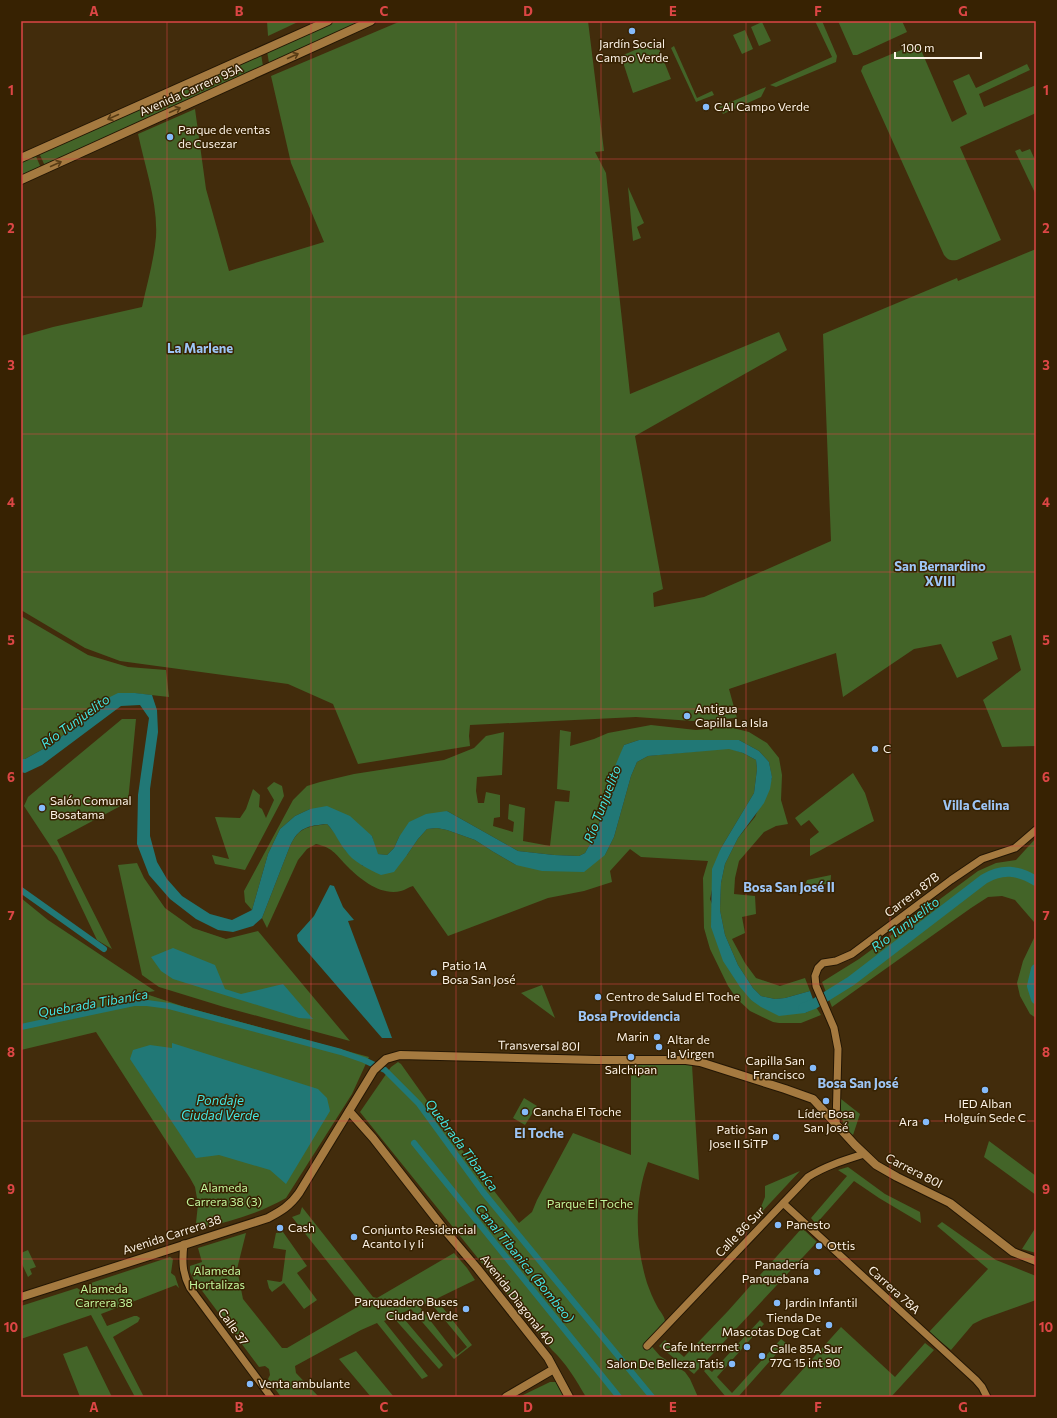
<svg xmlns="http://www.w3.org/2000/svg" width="1057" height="1418" viewBox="0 0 1057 1418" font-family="Commissioner,sans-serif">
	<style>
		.green { fill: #436428; fill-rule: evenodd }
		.water { fill: #217876 }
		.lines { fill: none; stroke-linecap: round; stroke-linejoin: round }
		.canal { stroke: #217876; stroke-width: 6 }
		.river { stroke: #217876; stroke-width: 10 }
		.tertiary-casing { stroke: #231604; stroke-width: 9 }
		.secondary-casing { stroke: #231604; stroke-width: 10 }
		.tertiary { stroke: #a57a40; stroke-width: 7 }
		.secondary { stroke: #a57a40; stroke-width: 8 }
		.oneway { stroke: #583c15 }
		.grid { fill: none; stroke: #dc4645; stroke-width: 1; stroke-opacity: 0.55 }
		.poi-dot { fill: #85bbfb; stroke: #372202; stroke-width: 1.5 }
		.labels { text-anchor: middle; stroke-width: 3; stroke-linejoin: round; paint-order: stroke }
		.poi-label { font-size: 12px; fill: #fdf3e7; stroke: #372202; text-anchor: start }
		.street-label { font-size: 12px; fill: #fdf3e7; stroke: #372202 }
		.park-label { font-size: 12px; fill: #c2f69c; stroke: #372202 }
		.neighbourhood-label { font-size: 13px; font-weight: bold; fill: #9dc5f5; stroke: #372202 }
		.water-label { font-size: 13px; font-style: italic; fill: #44e5e2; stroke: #372202 }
		.neatline { fill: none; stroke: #dc4645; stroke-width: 1.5 }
		.grid-label { font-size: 13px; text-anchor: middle; font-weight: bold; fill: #dc4645 }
	</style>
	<rect width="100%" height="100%" fill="#422c0c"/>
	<!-- green -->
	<path class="green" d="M267,21H300L268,36Z
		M334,21H364L269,63L267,51Z
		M401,21H588L604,151L595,152L606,173L630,394L779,332L787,350L635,436L663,589L653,593L654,607L704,597L831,541L823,334L957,278L958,281L1036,249V746L1002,747L983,700L1021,670L1011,635L992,642L998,659L957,678L941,644L914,649L843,697L836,653L729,689L737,718L692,721L636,717L470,725L469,736L470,746L358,764L333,704L288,684L120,661L85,648L21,610V336L53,327L142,307C147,284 154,260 156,237C158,203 145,167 138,134L195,109L206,189L229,271L324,242L291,163L271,76Z
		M815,21H822L837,56L836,62L776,87L770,85L832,57Z
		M838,21H902L907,32L857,55H853Z
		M762,22L771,41L759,46L751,27Z
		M745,30L753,49L742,54L733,35Z
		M656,41L671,79L633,93L621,56Z
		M918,43L952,122L967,114L953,81L969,74L976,88L1027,64L1030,70L979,94L984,107L1036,85V113L960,147L1001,240L957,260C951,261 948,260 944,255L861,71L863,66Z
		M674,46L697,98L712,91L714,95L696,102L671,48Z
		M261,54L263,66L45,166L39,153Z
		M766,87L761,97L723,114L719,107Z
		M1020,149L1022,152L1030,149L1036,162V195L1015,151Z
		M35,154L41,168L21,177V160Z
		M628,187L644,223L637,227L641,238L633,241Z
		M21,616L88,655L128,667L166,670L169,697L133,693L104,700L54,743L25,759H21Z
		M122,719H136L128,802L57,840L112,949L97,940L57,856L24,806L28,797Z
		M651,725L696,730L729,727L749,732L767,743L779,758L782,775L781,800L788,824L776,826L764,832L739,861L735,878L734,894L755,896L756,914L742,917L745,933L732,939L745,963L756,978L780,986L805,978L810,991L785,998L775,999L761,996L753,988L738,965L725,935L720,910L721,883L725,864L738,838L755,817L772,778L769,762L759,751L739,740H639L624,745L595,835L585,853L579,856L554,855L518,851L447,811L399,837L394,848L387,855L377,854L372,836L310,809L295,816L280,829L268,854L252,910L245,902L244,891L293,800L307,786L320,782L354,774L444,760L474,748L486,736L504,732L502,775L477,777L476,791L478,803H484L486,792L500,795V817L494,818L493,826L513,832L514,822L508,819L509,804L525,808L523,841L550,846L555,801L569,802L570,791L557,789L560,730L571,732L570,746L594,739L608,733Z
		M729,748L743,753L756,760L757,769L754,793L721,848L710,899L751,1000L805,1013L816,1007L821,1015L801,1023H779L773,1022L750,1011L737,999L728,986L710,949L704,928L703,878L708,861L641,857L630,849L610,871L612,882L584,891L548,898L448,936L413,886C409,887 405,890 401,891C381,896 361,880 348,867C336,855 334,848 316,844L307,849L298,860L267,928L262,918L290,846C299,827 307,827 327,824L334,832L346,851L363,866L407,855L418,839L427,829L437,828L447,830L475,840L492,851L516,865L605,855L614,837L631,776L637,762L648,756Z
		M853,773L865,793L874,821L810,856V839L819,832L809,820L801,826L795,818Z
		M274,782L282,786L284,796L245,870L215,864L212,855L229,859L215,817L240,818L246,809L253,789L260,795L259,807L262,809L266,818L274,800L267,788Z
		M1036,838V1018L1030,1014L1020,996L1017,983L1023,961L1034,938V922L1015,900L1002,896L988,897L971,908L832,1007L822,982L859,959L978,871L996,863L1016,860Z
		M137,863L144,878L165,908L193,928L226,939L258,931L350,1041L224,1007L159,987L142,975L118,865Z
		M831,875L830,890L827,891V884L805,885L807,880Z
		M21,898L48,920L155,991L143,993L185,1007L369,1057L352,1094L286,1198C260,1213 230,1222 201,1228L198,1227L196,1223L198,1204L195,1187L190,1178L96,1032L21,1050Z
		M542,985L555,1018L521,993Z
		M398,1062L401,1064L460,1147L519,1223L532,1212L537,1200L573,1133L631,1155V1066L659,1063L692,1065L699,1180L648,1162C634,1200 635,1244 647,1283C650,1291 653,1299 657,1306C660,1312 665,1316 665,1322L647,1341L660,1356L685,1372L690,1379L698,1397H586C576,1380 566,1363 552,1350L360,1112L391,1067Z
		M524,1098L537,1106L525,1125L513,1118Z
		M841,1099L860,1114L853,1135C840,1126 841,1113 841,1099Z
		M989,1141L1036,1176V1195L984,1157Z
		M848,1167L885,1194L920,1212L921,1223L879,1198L854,1181L816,1224L811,1218L847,1176L838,1170Z
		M800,1171L757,1217L765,1197V1186Z
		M302,1207L373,1297L377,1298L454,1253L467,1268L475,1280L436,1299L472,1345L454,1359L411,1309L400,1314L443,1365L439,1369L393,1317L384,1321L428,1376L422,1379L377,1323L361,1330L295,1366L296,1373L319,1397H281L268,1379L270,1375L269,1369L265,1366L259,1367L194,1280L190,1272V1266L202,1262L198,1248L246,1233L237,1269L243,1299L282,1348H287L359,1306L360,1303L292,1217L300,1214ZM430,1302L467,1347L457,1355L419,1306Z
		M942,1222L996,1260L1036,1276V1300L983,1319L973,1324L951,1350L929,1332L988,1269L937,1226Z
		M1036,1227V1253L1022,1249Z
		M802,1228L817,1242L694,1374L659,1346L665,1340L684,1357L728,1311Z
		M283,1232L307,1266L297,1273L317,1300L304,1309L284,1283L272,1292L269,1288L267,1280L280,1282L282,1281L286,1250L273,1248L276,1233Z
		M28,1250L36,1267L30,1269L32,1274L28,1277L21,1262V1253Z
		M170,1257L173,1259L171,1273L175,1276L179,1288L176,1285L101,1314L107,1326L134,1316H137L140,1318L138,1322L113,1337L144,1397H135L91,1315L21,1339V1306L77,1288L82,1291H86L89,1288L91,1283Z
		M760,1320L764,1324L717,1377L732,1393L781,1339L786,1343L738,1397H726L704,1371L707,1368L712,1372Z
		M841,1327L895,1377L925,1343L934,1350L891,1397H778Z
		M87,1346L112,1397H80L63,1354Z
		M356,1351L394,1397H371L339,1359Z
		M550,1382H556L560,1387L564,1397H519Z"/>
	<!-- water -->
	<path class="water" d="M118,693H135L152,695L157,710L158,732L150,789V836L157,862L167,879L182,896L210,914L232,920L252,910L268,854L280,829L295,816L310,809L327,806L350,816L372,836L378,854L387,855L394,848L399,837L409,822L426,814L447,811L518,851L554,855L579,856L585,853L595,835L603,812L613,771L624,745L639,740H739L759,751L769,762L772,777L770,789L764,803L738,838L725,864L721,883L720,910L725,935L738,965L753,988L761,996L775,999L785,998L810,991L816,1007L805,1013L779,1016L761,1007L751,1000L740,987L723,961L711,927L712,869L721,848L754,793L757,769L756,760L743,753L729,749L648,756L637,762L631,776L614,837L605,855L584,872L542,871L516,865L492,851L475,840L447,830L437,828L427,829L418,839L407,855L394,872L381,875C368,869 353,862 345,850C338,841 335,832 327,824C307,826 299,827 290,846L262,918L253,926L233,932L218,930L196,919L170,899L149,875L137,844L138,795L149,718L140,705L121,706L42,765L25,773L21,772V759H25L54,743L104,700Z
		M330,885L334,886L343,907L354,920L348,921L392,1038H382L298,941L297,935L314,916Z
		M173,948L215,965L225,989L241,994L283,984L313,1019L299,1018L173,979L161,971L151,957Z
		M172,1043L318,1089L327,1098L330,1111L286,1184L270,1170L219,1155L196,1158L130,1059L133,1050L150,1045L172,1048Z"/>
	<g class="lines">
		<!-- canal -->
		<path class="canal" d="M21,890L104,949
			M21,1027L134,1003H147L169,1006L341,1052L364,1060L385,1070L419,1104L483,1192L652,1397
			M414,1143L619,1397"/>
		<!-- river -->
		<path class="river" d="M1036,969L1032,986L1036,999
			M803,1008L814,1004L851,981L984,879C1002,868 1018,870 1036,881"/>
		<!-- tertiary casing -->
		<g class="tertiary-casing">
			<path id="tertiary" d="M836,1125L838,1049L834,1028L816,986L815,976L818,968L823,963L836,961L852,954L951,880L982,859L1015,848L1036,830
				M783,1203L976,1380L982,1387L987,1397
				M184,1244C182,1260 182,1273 190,1288L271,1397
				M647,1346L808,1177C825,1166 845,1160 864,1154"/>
		</g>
		<!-- secondary casing -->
		<g class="secondary-casing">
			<path id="secondary" d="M21,158L328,21
				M21,180L371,21
				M349,1111L373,1138L448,1234L477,1268L548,1358L569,1397
				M21,1297L268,1218C281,1211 290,1206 299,1193L374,1070L386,1059L400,1055L596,1060H686L700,1062L785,1089L813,1099L855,1145L876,1165L897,1177L950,1203L1013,1252L1036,1261
				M506,1397L554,1369"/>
		</g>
		<!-- tertiary -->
		<use href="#tertiary" class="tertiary"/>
		<!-- secondary -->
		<use href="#secondary" class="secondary"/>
	</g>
	<!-- one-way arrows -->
	<defs><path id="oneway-shaft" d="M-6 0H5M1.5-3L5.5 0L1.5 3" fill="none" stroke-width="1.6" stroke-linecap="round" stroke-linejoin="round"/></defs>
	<g class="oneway">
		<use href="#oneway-shaft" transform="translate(293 56) rotate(-24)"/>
		<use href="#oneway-shaft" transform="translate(175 110) rotate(-24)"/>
		<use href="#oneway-shaft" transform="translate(113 117) rotate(156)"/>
		<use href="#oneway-shaft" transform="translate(56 164) rotate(-24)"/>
	</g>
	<!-- grid -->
	<path class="grid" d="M167,21V1397M311,21V1397M456,21V1397M601,21V1397M746,21V1397M890,21V1397M21,159H1036M21,297H1036M21,434H1036M21,572H1036M21,709H1036M21,846H1036M21,984H1036M21,1121H1036M21,1259H1036"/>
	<!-- markers -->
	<g class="poi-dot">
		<circle cx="632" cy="31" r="4"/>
		<circle cx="706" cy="107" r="4"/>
		<circle cx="170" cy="137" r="4"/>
		<circle cx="687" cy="716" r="4"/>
		<circle cx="875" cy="749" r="4"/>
		<circle cx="42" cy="808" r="4"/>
		<circle cx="434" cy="973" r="4"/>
		<circle cx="598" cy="997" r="4"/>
		<circle cx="657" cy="1037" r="4"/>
		<circle cx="659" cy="1047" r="4"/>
		<circle cx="631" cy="1057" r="4"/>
		<circle cx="813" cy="1068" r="4"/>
		<circle cx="985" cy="1090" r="4"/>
		<circle cx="826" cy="1101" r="4"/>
		<circle cx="525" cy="1112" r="4"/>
		<circle cx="926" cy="1122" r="4"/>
		<circle cx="776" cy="1137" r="4"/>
		<circle cx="778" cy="1225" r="4"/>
		<circle cx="280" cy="1228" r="4"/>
		<circle cx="354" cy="1237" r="4"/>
		<circle cx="819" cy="1246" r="4"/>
		<circle cx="817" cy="1272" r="4"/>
		<circle cx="777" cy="1303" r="4"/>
		<circle cx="466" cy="1309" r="4"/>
		<circle cx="829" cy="1325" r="4"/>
		<circle cx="747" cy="1347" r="4"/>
		<circle cx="762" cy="1356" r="4"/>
		<circle cx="732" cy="1364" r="4"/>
		<circle cx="250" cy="1384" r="4"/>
	</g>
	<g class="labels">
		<!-- poi labels -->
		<g class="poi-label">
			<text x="632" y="48" text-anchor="middle">Jardín Social<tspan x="632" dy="14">Campo Verde</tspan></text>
			<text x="714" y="111">CAI Campo Verde</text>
			<text x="178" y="134">Parque de ventas<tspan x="178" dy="14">de Cusezar</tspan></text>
			<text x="695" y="713">Antigua<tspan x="695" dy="14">Capilla La Isla</tspan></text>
			<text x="883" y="753">C</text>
			<text x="50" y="805">Salón Comunal<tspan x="50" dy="14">Bosatama</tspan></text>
			<text x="442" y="970">Patio 1A<tspan x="442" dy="14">Bosa San José</tspan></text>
			<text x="606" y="1001">Centro de Salud El Toche</text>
			<text x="649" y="1041" text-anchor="end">Marin</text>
			<text x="667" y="1044">Altar de<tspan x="667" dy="14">la Virgen</tspan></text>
			<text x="805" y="1065" text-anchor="end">Capilla San<tspan x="805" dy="14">Francisco</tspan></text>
			<text x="631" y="1074" text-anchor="middle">Salchipan</text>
			<text x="985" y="1108" text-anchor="middle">IED Alban<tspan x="985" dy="14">Holguín Sede C</tspan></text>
			<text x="533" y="1116">Cancha El Toche</text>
			<text x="826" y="1118" text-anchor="middle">Líder Bosa<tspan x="826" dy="14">San José</tspan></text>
			<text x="918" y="1126" text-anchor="end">Ara</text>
			<text x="768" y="1134" text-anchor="end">Patio San<tspan x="768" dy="14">Jose II SiTP</tspan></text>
			<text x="786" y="1229">Panesto</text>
			<text x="288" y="1232">Cash</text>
			<text x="362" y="1234">Conjunto Residencial<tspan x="362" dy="14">Acanto I y Ii</tspan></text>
			<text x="827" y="1250">Ottis</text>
			<text x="809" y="1269" text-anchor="end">Panadería<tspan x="809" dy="14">Panquebana</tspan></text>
			<text x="458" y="1306" text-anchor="end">Parqueadero Buses<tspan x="458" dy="14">Ciudad Verde</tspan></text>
			<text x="785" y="1307">Jardin Infantil</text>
			<text x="821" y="1322" text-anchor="end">Tienda De<tspan x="821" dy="14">Mascotas Dog Cat</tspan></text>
			<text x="739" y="1351" text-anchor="end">Cafe Interrnet</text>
			<text x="770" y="1353">Calle 85A Sur<tspan x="770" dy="14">77G 15 int 90</tspan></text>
			<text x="724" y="1368" text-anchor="end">Salon De Belleza Tatis</text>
			<text x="258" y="1388">Venta ambulante</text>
		</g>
		<!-- street labels -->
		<g class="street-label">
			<text transform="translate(191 90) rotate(-24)" y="4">Avenida Carrera 95A</text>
			<text transform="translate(912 895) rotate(-37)" y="4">Carrera 87B</text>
			<text transform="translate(539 1046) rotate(1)" y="4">Transversal 80I</text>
			<text transform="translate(914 1171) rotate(27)" y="4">Carrera 80I</text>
			<text transform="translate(740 1232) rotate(-46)" y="4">Calle 86 Sur</text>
			<text transform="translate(172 1235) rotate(-18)" y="4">Avenida Carrera 38</text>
			<text transform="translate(894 1290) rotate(42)" y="4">Carrera 78A</text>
			<text transform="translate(517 1300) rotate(52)" y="4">Avenida Diagonal 40</text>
			<text transform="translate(233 1327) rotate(54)" y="4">Calle 37</text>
		</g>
		<!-- park labels -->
		<g class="park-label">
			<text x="224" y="1192">Alameda<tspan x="224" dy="14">Carrera 38 (3)</tspan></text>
			<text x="590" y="1208">Parque El Toche</text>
			<text x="217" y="1275">Alameda<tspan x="217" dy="14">Hortalizas</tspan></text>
			<text x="104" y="1293">Alameda<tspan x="104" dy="14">Carrera 38</tspan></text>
		</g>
		<!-- neighbourhood labels -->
		<g class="neighbourhood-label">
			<text x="200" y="353">La Marlene</text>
			<text x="940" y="571">San Bernardino<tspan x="940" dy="15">XVIII</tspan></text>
			<text x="976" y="810">Villa Celina</text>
			<text x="789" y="892">Bosa San José II</text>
			<text x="629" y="1021">Bosa Providencia</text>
			<text x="858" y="1088">Bosa San José</text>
			<text x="539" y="1138">El Toche</text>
		</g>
		<!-- water labels -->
		<g class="water-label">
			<text transform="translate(75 721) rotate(-36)" y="5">Río Tunjuelito</text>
			<text transform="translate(602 804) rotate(-69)" y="5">Río Tunjuelito</text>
			<text transform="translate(905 924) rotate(-37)" y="5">Río Tunjuelito</text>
			<text transform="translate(93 1003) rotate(-10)" y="5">Quebrada Tibaníca</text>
			<text x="220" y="1105">Pondaje<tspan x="220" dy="15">Ciudad Verde</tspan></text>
			<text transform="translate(462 1145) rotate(53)" y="5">Quebrada Tibaníca</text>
			<text transform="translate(525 1263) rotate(51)" y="5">Canal Tibanica (Bombeo)</text>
		</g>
	</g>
	<!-- border -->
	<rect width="1057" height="1418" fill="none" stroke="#372202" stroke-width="44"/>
	<!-- scale -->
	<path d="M895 52v6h86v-6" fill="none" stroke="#fdf3e7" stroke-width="2"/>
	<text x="901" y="52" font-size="12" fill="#fdf3e7" stroke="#372202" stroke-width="3" paint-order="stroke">100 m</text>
	<rect x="22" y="22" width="1013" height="1374" class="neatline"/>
	<g class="grid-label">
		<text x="94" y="16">A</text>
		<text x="239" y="16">B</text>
		<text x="384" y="16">C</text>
		<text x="528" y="16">D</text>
		<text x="673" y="16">E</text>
		<text x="818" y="16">F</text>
		<text x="963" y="16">G</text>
		<text x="11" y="95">1</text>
		<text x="1046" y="95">1</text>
		<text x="11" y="233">2</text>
		<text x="1046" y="233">2</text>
		<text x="11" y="370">3</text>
		<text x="1046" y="370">3</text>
		<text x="11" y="507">4</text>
		<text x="1046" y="507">4</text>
		<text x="11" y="645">5</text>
		<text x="1046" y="645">5</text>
		<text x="11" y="782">6</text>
		<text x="1046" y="782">6</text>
		<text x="11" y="920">7</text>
		<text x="1046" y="920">7</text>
		<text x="11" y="1057">8</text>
		<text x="1046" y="1057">8</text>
		<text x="11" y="1194">9</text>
		<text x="1046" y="1194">9</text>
		<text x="11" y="1332">10</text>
		<text x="1046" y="1332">10</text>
		<text x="94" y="1412">A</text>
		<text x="239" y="1412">B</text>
		<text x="384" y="1412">C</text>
		<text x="528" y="1412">D</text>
		<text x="673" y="1412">E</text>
		<text x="818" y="1412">F</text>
		<text x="963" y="1412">G</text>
	</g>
</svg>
